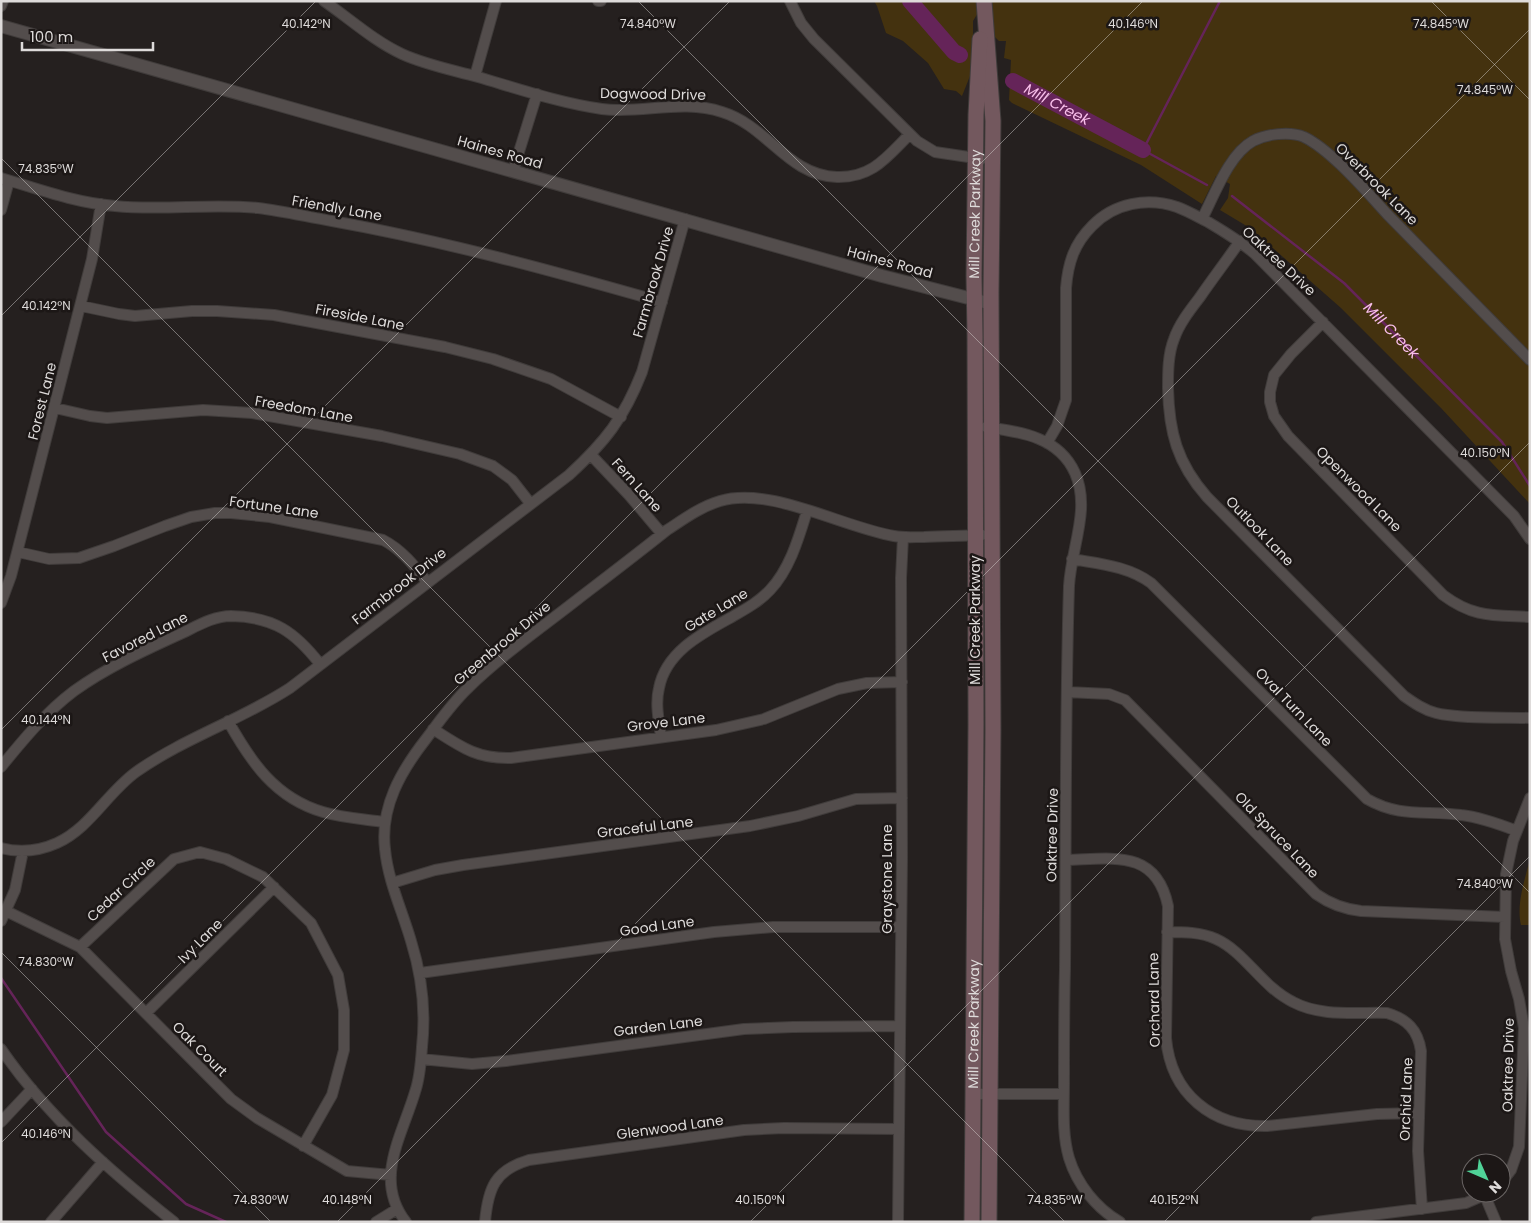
<svg xmlns="http://www.w3.org/2000/svg" width="1531" height="1223" viewBox="0 0 1531 1223" font-family="Poppins,sans-serif">
	<style>
		.green { fill: #44320f }
		.lines { fill: none; stroke-linecap: round; stroke-linejoin: round }
		.stream { stroke: #652459; stroke-width: 2.5 }
		.river { stroke: #652459; stroke-width: 16 }
		.minor-casing { stroke: #403c3b; stroke-width: 12 }
		.tertiary-casing { stroke: #403c3b; stroke-width: 14 }
		.secondary-casing { stroke: #403c3b; stroke-width: 17 }
		.minor { stroke: #534d4c; stroke-width: 10 }
		.tertiary { stroke: #534d4c; stroke-width: 12 }
		.secondary { stroke: #73585e; stroke-width: 15 }
		.ticks { fill: none; stroke: #dedbda; stroke-width: 1; stroke-opacity: 0.45 }
		.labels { text-anchor: middle; stroke-width: 5; stroke-linejoin: round; paint-order: stroke }
		.street-label { font-size: 14px; fill: #dedbda; stroke: #1c1716 }
		.water-label { font-size: 15px; font-style: italic; fill: #f8beea; stroke: #1c1716 }
		.ticks-label { font-size: 12px; text-anchor: middle; fill: #dedbda; stroke: #1c1716; stroke-width: 5; stroke-linejoin: round; paint-order: stroke }
	</style>
	<rect width="100%" height="100%" fill="#25201f"/>
	<!-- green -->
	<path class="green" d="M874,1H1530V504L1441,408L1341,308L1250,228L1220,210L1228,198L1230,184L1216,176L1202,204L1141,165L1012,103L1009,100L1011,60L1004,58L1006,41H999L992,34L981,8L973,21V46L970,76L962,96L956,91L944,89L928,63L903,41L886,33L877,6Z
		M1530,859V925H1521C1516,905 1525,879 1530,859Z"/>
	<g class="lines">
		<!-- stream -->
		<g class="stream">
			<path d="M1207,185L1143,150L1220,1"/>
			<path id="s1" d="M1232,196L1344,283L1502,442L1530,486"/>
			<path d="M1,978L106,1132L186,1204L226,1222"/>
		</g>
		<!-- river -->
		<g class="river">
			<path d="M910,1L954,52L960,55"/>
			<path id="s2" d="M1013,81L1143,150"/>
		</g>
		<!-- minor casing -->
		<g class="minor-casing">
			<path id="minor" d="M324,1C350,19 374,41 402,54C426,65 453,70 478,77C519,89 560,103 602,109C642,114 682,99 722,112C768,126 788,176 837,177C872,178 887,157 909,135
				M598,1H601
				M790,1L801,23L814,39L917,141L935,152L982,159
				M1,6L3,1
				M475,76L496,1
				M513,171L537,94
				M1,178C38,189 76,203 115,206C162,211 210,203 258,208C283,211 308,217 332,221C444,241 553,271 662,302
				M1,210L9,181
				M1202,219C1214,196 1229,154 1253,141C1266,134 1290,131 1304,137C1331,150 1366,191 1387,214C1435,263 1482,311 1530,360
				M1240,241C1227,260 1213,278 1200,297C1190,310 1179,324 1174,339C1168,354 1168,372 1168,388C1169,432 1177,463 1207,497L1404,696C1414,703 1424,710 1436,713C1460,719 1503,717 1530,718
				M81,306L119,314L135,316L192,311H217L274,315L445,347L493,359L551,379L621,417
				M1323,322L1291,354L1274,375L1270,392V402L1274,416L1288,436L1443,595C1474,618 1493,615 1530,617
				M55,408L90,416L107,418L203,410L252,413L382,436L460,454L493,466L512,480L530,503
				M986,427C1021,432 1059,437 1075,473C1091,509 1071,548 1069,586C1065,713 1066,841 1065,969C1064,1007 1064,1045 1064,1083C1064,1108 1062,1134 1069,1158C1077,1184 1096,1208 1120,1222
				M1047,443L1057,426L1066,400V288C1068,263 1074,244 1092,226C1114,203 1147,197 1177,207C1188,211 1198,217 1208,222C1225,232 1240,241 1255,254L1514,516L1530,539
				M591,455L629,495L662,534
				M18,552L49,559L79,558L114,546L165,526L191,517L215,513H231L270,517L383,540C401,549 415,566 427,582
				M1072,559C1100,564 1128,566 1151,583L1367,799C1400,818 1426,810 1461,815C1480,817 1499,824 1517,831
				M1,603L11,576L92,259L101,204
				M1067,692L1109,694L1125,700L1316,894C1330,904 1344,909 1361,911L1505,917
				M228,721C251,762 275,798 323,812C343,818 364,819 384,822
				M433,729C461,747 477,759 511,758L716,730L764,719L838,689L867,683L902,682
				M661,737C659,721 655,704 659,688C666,652 701,634 730,618C744,610 759,602 770,590C790,569 799,537 807,511
				M1,767C23,740 46,712 74,691C106,668 143,651 178,635C194,628 212,616 231,616C274,617 295,632 320,664
				M1,848C20,853 39,851 57,843C90,828 107,793 136,772C184,738 241,720 290,688L569,475C605,442 624,418 642,372L685,219
				M1066,860C1111,859 1156,848 1168,906L1166,1038C1171,1094 1212,1127 1267,1126L1377,1114L1419,1113
				M392,883L435,870L463,865L750,826L798,816L856,799L902,798
				M6,911L80,947L231,1099L257,1118L347,1171L391,1175
				M1,921L15,890L23,851
				M1167,932C1183,932 1201,932 1216,939C1245,952 1262,987 1293,1002C1321,1017 1356,1012 1387,1013C1407,1019 1418,1030 1421,1051L1418,1151L1422,1209
				M80,947L174,859L200,852L226,859L263,877L311,923L338,975L344,1010V1050L332,1095L303,1146
				M420,973L714,932L773,927H901
				M146,1013L274,887
				M1,1049C47,1116 110,1171 174,1222
				M421,1059L472,1064L506,1061L744,1029L793,1027L899,1026
				M973,1094H1064
				M1,1122L32,1089
				M1501,1183L1511,1170L1519,1147L1524,1028L1519,999L1511,971L1505,939L1506,874L1513,841L1530,798
				M1485,1196L1496,1222
				M51,1222L103,1162
				M376,1222L397,1209
				M406,1222C373,1180 402,1136 415,1092C420,1078 421,1062 422,1047C426,1010 422,976 411,941C402,910 388,881 385,849C380,807 401,771 426,739C439,722 452,703 468,688C502,655 541,628 578,599C608,576 637,554 667,530C684,519 700,507 720,501C770,486 842,527 894,536C904,538 914,537 924,537C943,536 963,536 982,535
				M485,1222C488,1188 495,1170 529,1160L744,1130L784,1128L899,1129
				M898,1222L902,857L901,578L903,537
				M1316,1222L1466,1203L1489,1193"/>
		</g>
		<!-- tertiary casing -->
		<g class="tertiary-casing">
			<path id="tertiary" d="M1,26L882,276L992,304"/>
		</g>
		<!-- secondary casing -->
		<g class="secondary-casing">
			<g id="secondary">
				<path d="M984,1L993,121L991,293L993,729L989,1222"/>
				<path id="s3" d="M972,1222L976,724L975,336L974,276L976,115L980,39"/>
			</g>
		</g>
		<!-- minor -->
		<use href="#minor" class="minor"/>
		<!-- tertiary -->
		<use href="#tertiary" class="tertiary"/>
		<!-- secondary -->
		<use href="#secondary" class="secondary"/>
	</g>
	<!-- ticks -->
	<path class="ticks" d="M638,1L1530,893M1431,1L1530,100M1,158L1065,1222M1,316L316,1M1,730L730,1M1,952L271,1222M1,1143L1143,1M337,1222L1530,29M750,1222L1530,442M1164,1222L1530,856"/>
	<g class="labels">
		<!-- street labels -->
		<g class="street-label">
			<text transform="translate(653 94) rotate(1)" y="5">Dogwood Drive</text>
			<text transform="translate(500 152) rotate(16)" y="5">Haines Road</text>
			<text transform="translate(1377 184) rotate(45)" y="5">Overbrook Lane</text>
			<text transform="translate(337 208) rotate(10)" y="5">Friendly Lane</text>
			<text dy="5" stroke="none"><textPath href="#s3" startOffset="1008">Mill Creek Parkway</textPath></text>
			<text transform="translate(1279 261) rotate(43)" y="5">Oaktree Drive</text>
			<text transform="translate(890 262) rotate(15)" y="5">Haines Road</text>
			<text transform="translate(653 282) rotate(-74)" y="5">Farmbrook Drive</text>
			<text transform="translate(360 317) rotate(11)" y="5">Fireside Lane</text>
			<text transform="translate(42 401) rotate(-76)" y="5">Forest Lane</text>
			<text transform="translate(304 409) rotate(10)" y="5">Freedom Lane</text>
			<text transform="translate(637 485) rotate(48)" y="5">Fern Lane</text>
			<text transform="translate(1359 489) rotate(45)" y="5">Openwood Lane</text>
			<text transform="translate(274 507) rotate(8)" y="5">Fortune Lane</text>
			<text transform="translate(1260 531) rotate(46)" y="5">Outlook Lane</text>
			<text transform="translate(399 586) rotate(-38)" y="5">Farmbrook Drive</text>
			<text transform="translate(716 610) rotate(-31)" y="5">Gate Lane</text>
			<text transform="translate(975 620) rotate(-90)" y="5">Mill Creek Parkway</text>
			<text transform="translate(145 637) rotate(-27)" y="5">Favored Lane</text>
			<text transform="translate(502 643) rotate(-40)" y="5">Greenbrook Drive</text>
			<text transform="translate(1294 707) rotate(46)" y="5">Oval Turn Lane</text>
			<text transform="translate(666 722) rotate(-7)" y="5">Grove Lane</text>
			<text transform="translate(645 827) rotate(-7)" y="5">Graceful Lane</text>
			<text transform="translate(1052 835) rotate(-89)" y="5">Oaktree Drive</text>
			<text transform="translate(1277 835) rotate(46)" y="5">Old Spruce Lane</text>
			<text transform="translate(887 879) rotate(-90)" y="5">Graystone Lane</text>
			<text transform="translate(121 889) rotate(-43)" y="5">Cedar Circle</text>
			<text transform="translate(657 926) rotate(-8)" y="5">Good Lane</text>
			<text transform="translate(200 941) rotate(-45)" y="5">Ivy Lane</text>
			<text transform="translate(1154 1000) rotate(-91)" y="5">Orchard Lane</text>
			<text dy="5" stroke="none"><textPath href="#s3" startOffset="198">Mill Creek Parkway</textPath></text>
			<text transform="translate(658 1026) rotate(-7)" y="5">Garden Lane</text>
			<text transform="translate(200 1049) rotate(45)" y="5">Oak Court</text>
			<text transform="translate(1508 1065) rotate(-89)" y="5">Oaktree Drive</text>
			<text transform="translate(1406 1099) rotate(-88)" y="5">Orchid Lane</text>
			<text transform="translate(670 1127) rotate(-8)" y="5">Glenwood Lane</text>
		</g>
		<!-- water labels -->
		<g class="water-label">
			<text dy="5" stroke="none"><textPath href="#s2" startOffset="50">Mill Creek</textPath></text>
			<text dy="5" stroke="none"><textPath href="#s1" startOffset="209">Mill Creek</textPath></text>
		</g>
	</g>
	<g class="ticks-label">
		<text x="306" y="28">40.142°N</text>
		<text x="648" y="28">74.840°W</text>
		<text x="1133" y="28">40.146°N</text>
		<text x="1441" y="28">74.845°W</text>
		<text x="1485" y="94">74.845°W</text>
		<text x="46" y="173">74.835°W</text>
		<text x="46" y="310">40.142°N</text>
		<text x="1485" y="457">40.150°N</text>
		<text x="46" y="724">40.144°N</text>
		<text x="1485" y="888">74.840°W</text>
		<text x="46" y="966">74.830°W</text>
		<text x="46" y="1138">40.146°N</text>
		<text x="347" y="1204">40.148°N</text>
		<text x="760" y="1204">40.150°N</text>
		<text x="261" y="1204">74.830°W</text>
		<text x="1055" y="1204">74.835°W</text>
		<text x="1174" y="1204">40.152°N</text>
	</g>
	<!-- border -->
	<rect width="1531" height="1223" fill="none" stroke="#dedbda" stroke-width="5"/>
	<!-- north arrow -->
	<g transform="translate(1486 1178) rotate(135)"><circle r="24" fill="#1c1716" stroke="#6a6564"/>
	<path d="M0-4L9 19L0 12L-9 19Z" fill="#50d398"/>
	<text y="-8" font-size="14" font-weight="bold" text-anchor="middle" fill="#dedbda">N</text>
	</g>
	<!-- scale -->
	<path d="M22 42v8h131v-8" fill="none" stroke="#dedbda" stroke-width="2.5"/>
	<text x="30" y="42" font-size="15" fill="#dedbda" stroke="#1c1716" stroke-width="4" paint-order="stroke">100 m</text>
</svg>
